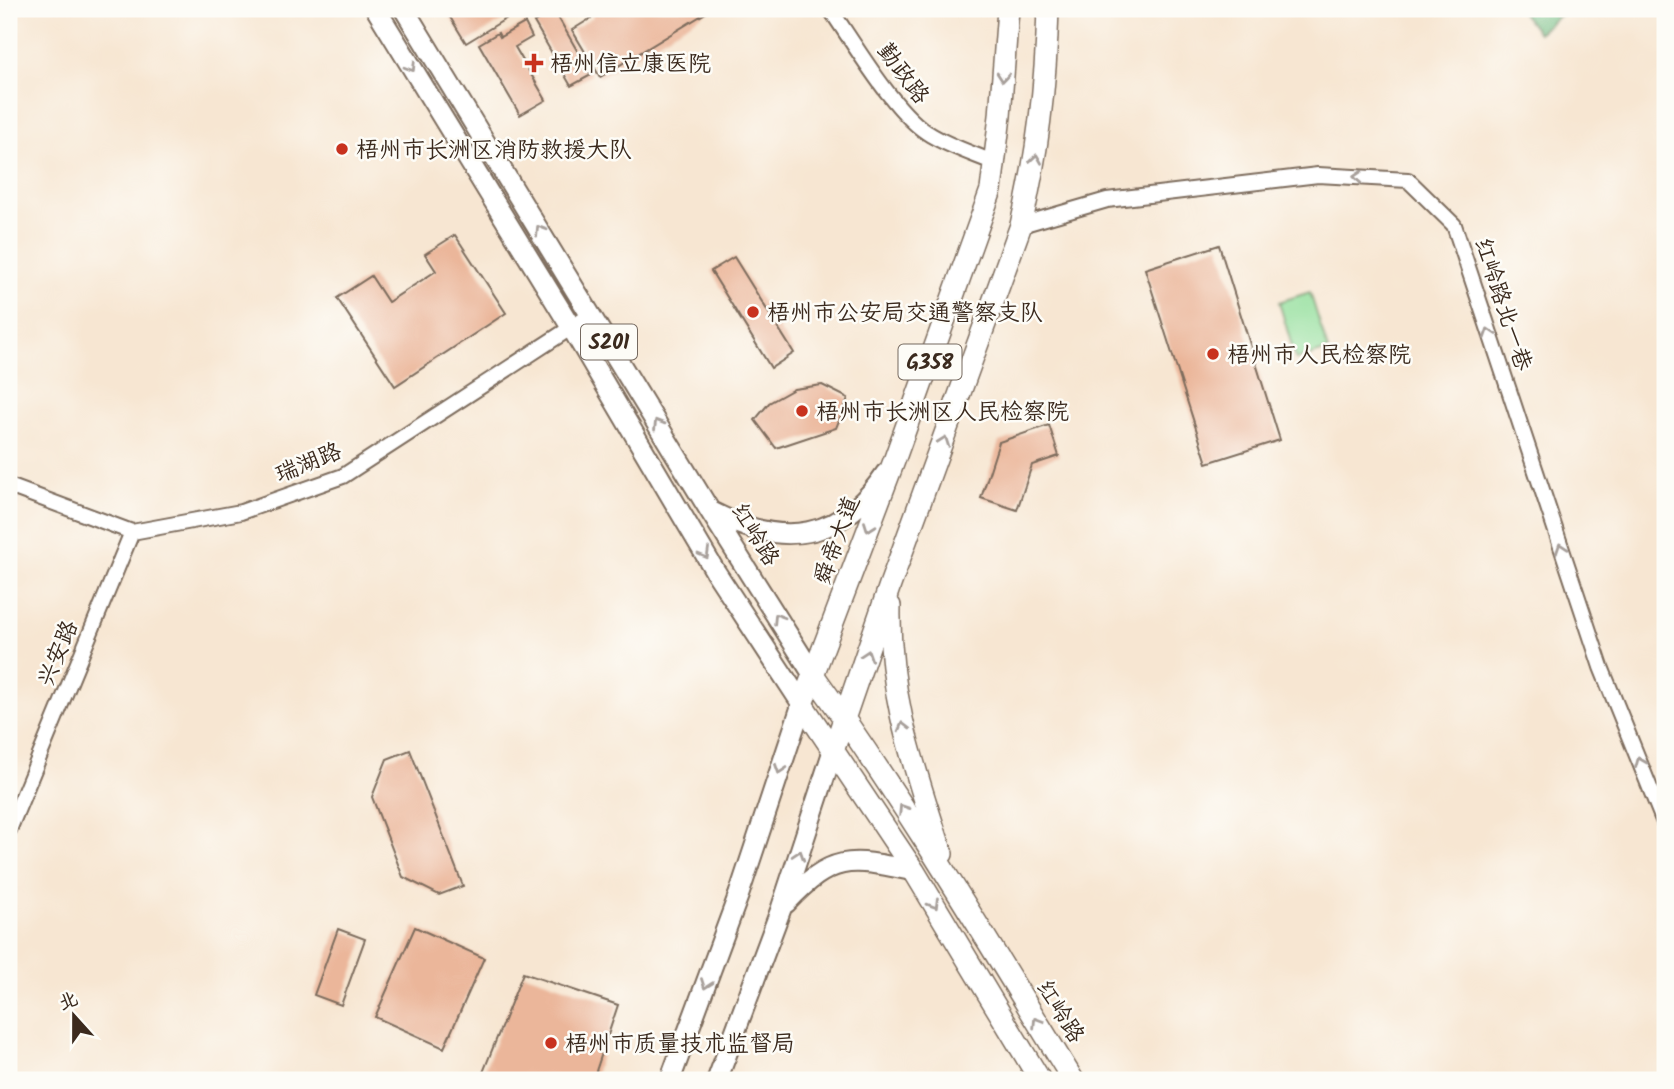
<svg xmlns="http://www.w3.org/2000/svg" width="1674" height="1089" viewBox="0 0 1674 1089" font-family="Kalam,'LXGW WenKai TC',sans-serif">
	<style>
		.green { fill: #93df9c; stroke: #67845d; stroke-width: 2 }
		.forest { fill: #76be84; stroke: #587451; stroke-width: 2 }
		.building { fill: #ebb69a }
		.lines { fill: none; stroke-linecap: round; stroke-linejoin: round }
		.minor-casing { stroke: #7d6c5d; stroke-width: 18 }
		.major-casing { stroke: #7d6c5d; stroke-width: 23 }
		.highway-casing { stroke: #7d6c5d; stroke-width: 24 }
		.minor { stroke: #fff; stroke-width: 14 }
		.major { stroke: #fff; stroke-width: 19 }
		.highway { stroke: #fff; stroke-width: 21 }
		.oneway { stroke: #a79f9a }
		.poi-dot { fill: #c8321e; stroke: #fdfcf7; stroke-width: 2.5 }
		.labels { text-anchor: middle; stroke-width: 5; stroke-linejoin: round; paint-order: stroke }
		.shield { fill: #fdfcf7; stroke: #75695f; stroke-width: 2 }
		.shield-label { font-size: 21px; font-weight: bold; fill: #3b2a1e }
		.poi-label { font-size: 23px; fill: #3b2a1e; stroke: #fdfcf7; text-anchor: start }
		.street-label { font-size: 23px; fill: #3b2a1e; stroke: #fdfcf7 }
	</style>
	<rect width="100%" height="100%" fill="#fdfcf7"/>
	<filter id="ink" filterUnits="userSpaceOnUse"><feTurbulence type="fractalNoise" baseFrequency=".0143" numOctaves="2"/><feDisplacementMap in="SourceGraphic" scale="14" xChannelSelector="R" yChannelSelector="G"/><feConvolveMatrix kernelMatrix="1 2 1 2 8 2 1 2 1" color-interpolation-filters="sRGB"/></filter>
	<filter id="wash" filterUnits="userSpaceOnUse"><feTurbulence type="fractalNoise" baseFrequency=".00686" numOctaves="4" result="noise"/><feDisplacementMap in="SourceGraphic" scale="28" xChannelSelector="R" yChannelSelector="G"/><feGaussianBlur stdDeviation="1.57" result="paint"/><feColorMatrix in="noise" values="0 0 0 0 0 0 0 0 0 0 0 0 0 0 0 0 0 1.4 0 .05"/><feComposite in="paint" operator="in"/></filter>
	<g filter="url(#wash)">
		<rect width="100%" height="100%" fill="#f7e6d2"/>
		<!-- green -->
		<path class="green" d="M1310,292L1328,350L1296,360L1279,302Z"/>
		<!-- forest -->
		<path class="forest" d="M1519,9H1567L1538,33Z"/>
		<g id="blocks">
			<!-- building -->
			<path class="building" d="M445,9H522L466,43Z
				M588,9H712L600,77L572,30L593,17Z
				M554,10L591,75L571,86L534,22Z
				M525,23L532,37L515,47L546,100L520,115L479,44L498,33L500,37Z
				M455,235L506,313L395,386L337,298L371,276L388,302L436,271L425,254Z
				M1219,245L1280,440L1207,463L1145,269Z
				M734,257L794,353L771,368L711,271Z
				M822,385L848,398L836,428L776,448L755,420L769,403L794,389Z
				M1049,425L1059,456L1032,465L1017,510L981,498L999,442Z
				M410,750L463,886L439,895L403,877L372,797L387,759Z
				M415,927L484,958L444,1048L375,1017Z
				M338,929L365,939L341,1005L314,995Z
				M523,973L618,1005L593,1080H480Z"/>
		</g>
	</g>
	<g filter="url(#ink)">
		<use href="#blocks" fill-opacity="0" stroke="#7d6c5d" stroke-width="2"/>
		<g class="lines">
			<!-- minor casing -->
			<g class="minor-casing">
				<path id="minor" d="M830,9C854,43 896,116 931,135C951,147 974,154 995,163
					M1021,225L1107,200L1318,175L1408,180L1454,225L1601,667L1665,825
					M9,486L132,532L241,512L343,476L592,314
					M9,830L132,532"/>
			</g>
			<!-- major casing -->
			<g class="major-casing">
				<path id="major" d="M376,9L571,327L715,571L802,704L739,894L670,1080
					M404,9L710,511L814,676
					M712,512C782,548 840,542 886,473
					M786,903C833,853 850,858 914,871
					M717,1080L781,909L833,751"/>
			</g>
			<!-- highway casing -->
			<g class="highway-casing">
				<path id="highway" d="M1008,9L1000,116L991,190L894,461L802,704L914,871L1040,1080
					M890,606C888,698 915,768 942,854
					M814,676C907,805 989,944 1073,1080
					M833,751L890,585L1021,225C1038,154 1046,82 1048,9"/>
			</g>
			<!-- minor -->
			<use href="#minor" class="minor"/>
			<!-- major -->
			<use href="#major" class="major"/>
			<!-- highway -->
			<use href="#highway" class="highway"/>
		</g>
		<!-- one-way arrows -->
		<defs><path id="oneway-chevron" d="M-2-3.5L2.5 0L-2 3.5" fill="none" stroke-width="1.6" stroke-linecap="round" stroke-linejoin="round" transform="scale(1.75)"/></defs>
		<g class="oneway">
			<use href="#oneway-chevron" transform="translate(411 67) rotate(58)"/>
			<use href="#oneway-chevron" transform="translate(1003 77) rotate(95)"/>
			<use href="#oneway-chevron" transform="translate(1036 159) rotate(-82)"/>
			<use href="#oneway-chevron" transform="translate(1358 177) rotate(-176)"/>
			<use href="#oneway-chevron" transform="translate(540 230) rotate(-122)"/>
			<use href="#oneway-chevron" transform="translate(1489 333) rotate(-108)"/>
			<use href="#oneway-chevron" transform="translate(658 424) rotate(-121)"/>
			<use href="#oneway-chevron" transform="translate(944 441) rotate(-70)"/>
			<use href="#oneway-chevron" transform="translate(869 527) rotate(110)"/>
			<use href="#oneway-chevron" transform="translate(1561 548) rotate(-109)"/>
			<use href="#oneway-chevron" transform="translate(705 554) rotate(60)"/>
			<use href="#oneway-chevron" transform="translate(778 618) rotate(-122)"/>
			<use href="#oneway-chevron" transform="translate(867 655) rotate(-72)"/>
			<use href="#oneway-chevron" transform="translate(903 727) rotate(-104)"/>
			<use href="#oneway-chevron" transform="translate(1640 762) rotate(-112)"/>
			<use href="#oneway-chevron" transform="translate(780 769) rotate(108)"/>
			<use href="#oneway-chevron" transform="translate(903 809) rotate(-123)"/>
			<use href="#oneway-chevron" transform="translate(799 855) rotate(-72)"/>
			<use href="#oneway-chevron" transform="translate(934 904) rotate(59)"/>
			<use href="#oneway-chevron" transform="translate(706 984) rotate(110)"/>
			<use href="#oneway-chevron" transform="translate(1037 1022) rotate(-122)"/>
		</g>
	</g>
	<!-- markers -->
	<g class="poi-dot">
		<path d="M530.5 52.5h7v7h7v7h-7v7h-7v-7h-7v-7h7z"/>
		<circle cx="342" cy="149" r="7"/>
		<circle cx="753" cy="312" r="7"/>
		<circle cx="1213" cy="354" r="7"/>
		<circle cx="802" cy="411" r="7"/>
		<circle cx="551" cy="1043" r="7"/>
	</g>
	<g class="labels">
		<!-- shield labels -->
		<g class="shield">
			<rect x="581" y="324.5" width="56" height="35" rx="5"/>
			<rect x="898.5" y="344.5" width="63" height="35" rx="5"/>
		</g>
		<g class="shield-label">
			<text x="609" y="349">S201</text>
			<text x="930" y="369">G358</text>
		</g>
		<!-- poi labels -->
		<g class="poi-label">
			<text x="550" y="71">梧州信立康医院</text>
			<text x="356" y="157">梧州市长洲区消防救援大队</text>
			<text x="767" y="320">梧州市公安局交通警察支队</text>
			<text x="1227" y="362">梧州市人民检察院</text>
			<text x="816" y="419">梧州市长洲区人民检察院</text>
			<text x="565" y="1051">梧州市质量技术监督局</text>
		</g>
		<!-- street labels -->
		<g class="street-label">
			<text transform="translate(904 73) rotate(53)" y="8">勤政路</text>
			<text transform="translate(1504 304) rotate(72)" y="8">红岭路北一巷</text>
			<text transform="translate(308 462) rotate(-22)" y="8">瑞湖路</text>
			<text transform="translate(756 534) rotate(58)" y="8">红岭路</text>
			<text transform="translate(836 540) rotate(-70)" y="8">舜帝大道</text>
			<text transform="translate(57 653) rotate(-67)" y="8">兴安路</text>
			<text transform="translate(1061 1011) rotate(58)" y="8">红岭路</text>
		</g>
	</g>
	<!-- margin -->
	<rect width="1674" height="1089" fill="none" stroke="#fdfcf7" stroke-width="35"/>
	<!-- north arrow -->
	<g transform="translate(74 1016) rotate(339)" stroke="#fdfcf7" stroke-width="5" paint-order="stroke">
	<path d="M0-5L12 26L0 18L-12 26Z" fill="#3b2a1e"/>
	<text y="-10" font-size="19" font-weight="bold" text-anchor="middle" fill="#3b2a1e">北</text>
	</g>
</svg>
